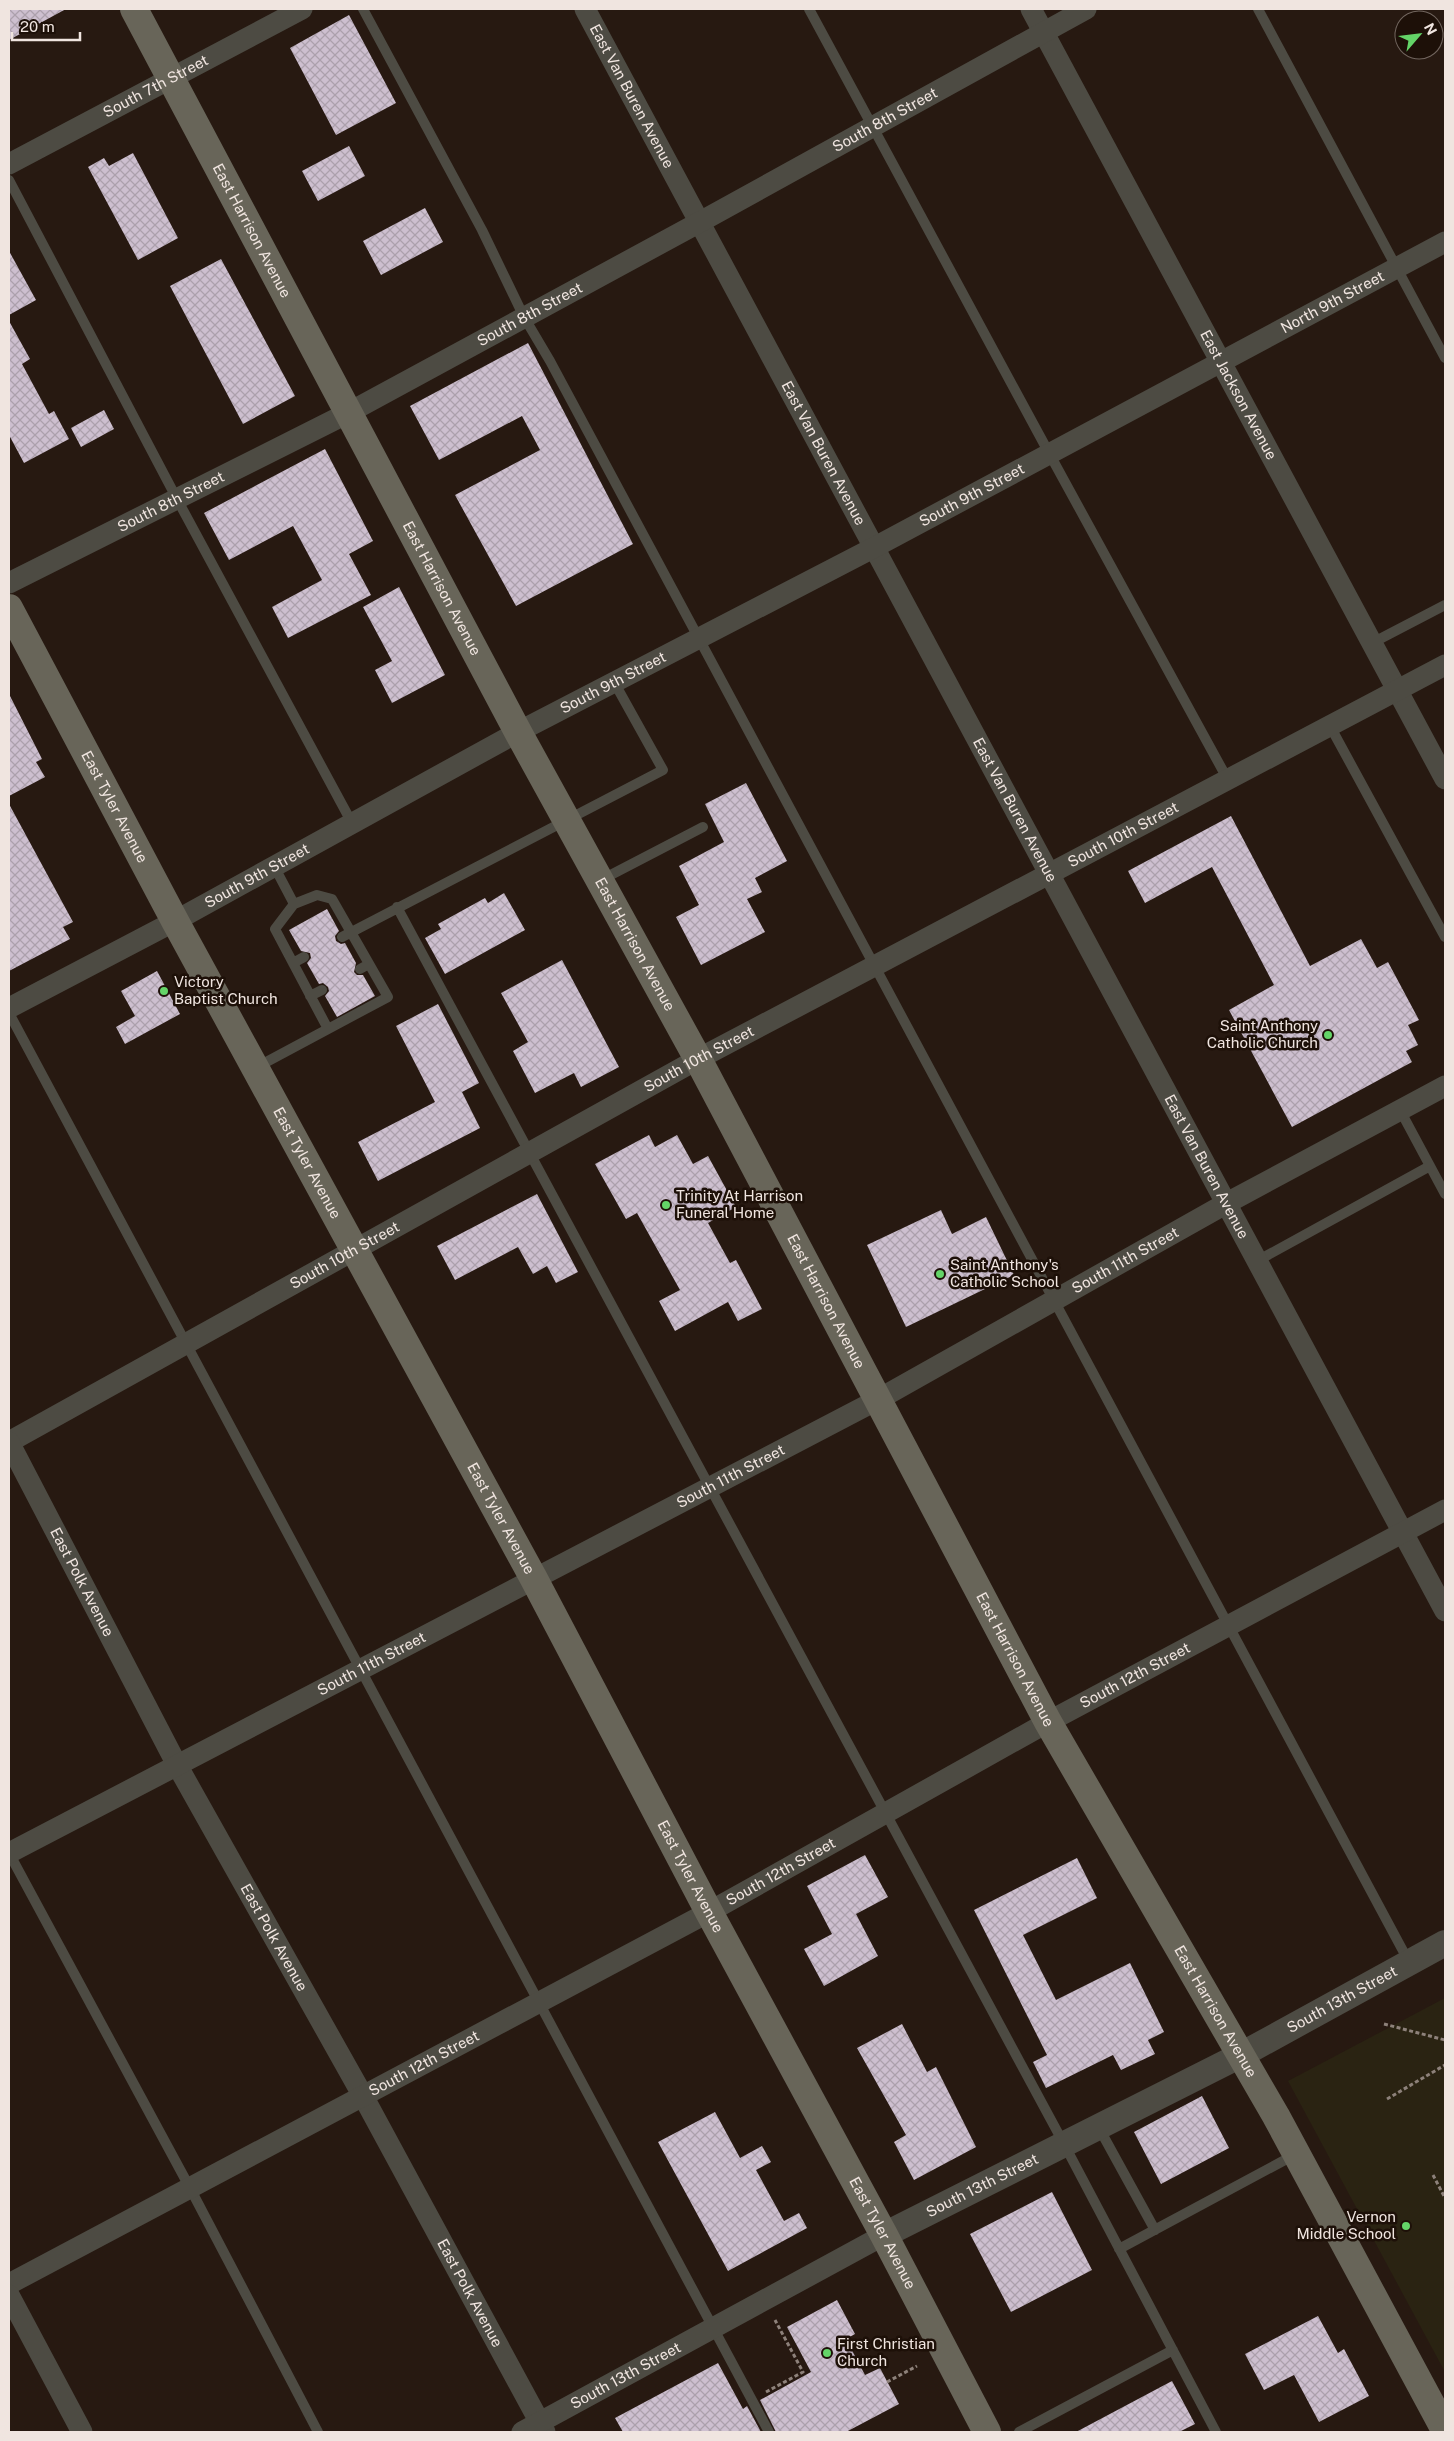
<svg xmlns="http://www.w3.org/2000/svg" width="1454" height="2441" viewBox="0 0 1454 2441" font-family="'Public Sans',sans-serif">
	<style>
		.education { fill: #2a2312 }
		.building { fill: url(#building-cross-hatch) }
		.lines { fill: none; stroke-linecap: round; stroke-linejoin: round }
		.path { stroke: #8d817a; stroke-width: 3; stroke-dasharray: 4 2.5; stroke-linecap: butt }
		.service { stroke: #4d4b43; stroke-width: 10 }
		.minor { stroke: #4d4b43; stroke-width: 21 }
		.tertiary { stroke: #4d4b43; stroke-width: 26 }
		.secondary { stroke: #686559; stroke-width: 28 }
		.poi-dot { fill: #64d468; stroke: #1d1008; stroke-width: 2 }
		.labels { text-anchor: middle; stroke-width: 5; stroke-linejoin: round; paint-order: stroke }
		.street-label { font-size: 15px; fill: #f0e5e0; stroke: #1d1008 }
		.poi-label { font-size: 15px; fill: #f0e5e0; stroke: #1d1008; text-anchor: start }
	</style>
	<defs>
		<pattern id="building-cross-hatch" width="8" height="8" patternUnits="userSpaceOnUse" patternTransform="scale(1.25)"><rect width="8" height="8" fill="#cdbfcf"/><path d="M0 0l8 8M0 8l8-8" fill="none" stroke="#aca0ac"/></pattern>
	</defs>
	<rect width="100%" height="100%" fill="#271911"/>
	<!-- education -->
	<path class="education" d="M1445,1998V2372L1288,2081Z"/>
	<!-- building -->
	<path class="building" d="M9,9H66L9,40Z
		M349,15L396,103L336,135L290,48Z
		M349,146L365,176L318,201L302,171Z
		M133,153L178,238L138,260L88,167L104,158L109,166Z
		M425,208L443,242L381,275L363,241Z
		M9,251L36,300L9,315Z
		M221,259L295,396L243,424L170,286Z
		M9,321L30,359L22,364L49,414L54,411L69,439L24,463L9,435Z
		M528,343L633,544L516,606L455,495L540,450L522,416L439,460L410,406Z
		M104,410L114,429L81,447L71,428Z
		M325,449L373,541L349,554L371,595L288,638L272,607L322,580L293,526L229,560L204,513Z
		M399,587L445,675L392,703L375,670L392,661L363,607Z
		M9,694L42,759L36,762L45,777L9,796Z
		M746,783L787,861L755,878L762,892L747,899L765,932L701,965L676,917L699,905L679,866L724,842L705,804Z
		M9,804L73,922L63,927L70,939L9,971Z
		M1231,816L1310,966L1361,939L1377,968L1388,962L1419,1020L1408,1025L1418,1045L1406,1051L1412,1062L1292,1127L1229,1010L1274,985L1212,867L1145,903L1128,871Z
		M504,893L525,930L445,974L425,938L441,929L438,924L485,898L488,903Z
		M327,909L339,931L335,936L336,941L341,944L345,943L356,963L354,972L357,975H363L375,996L337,1017L325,996L329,991L328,987L323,983L319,984L307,963L311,958L310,953L301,951L289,930Z
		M562,960L619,1067L581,1087L574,1073L535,1093L513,1051L528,1042L501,993Z
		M157,971L180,1014L125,1044L116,1027L135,1016L121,991Z
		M438,1004L479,1083L462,1092L480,1128L378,1181L358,1142L435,1102L396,1026Z
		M649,1135L655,1147L677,1135L693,1164L708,1156L736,1207L708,1223L730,1263L736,1260L762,1309L738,1321L728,1302L675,1331L659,1301L680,1290L637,1213L626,1219L595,1164Z
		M537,1194L578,1272L556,1283L547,1266L533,1274L518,1247L455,1280L437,1246Z
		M941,1210L952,1234L986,1217L1014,1275L906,1327L867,1245Z
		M865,1855L888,1897L856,1914L878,1956L824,1986L804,1949L832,1934L807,1886Z
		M1077,1858L1097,1898L1023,1935L1056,2000L1130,1963L1164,2032L1148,2040L1155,2054L1121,2070L1113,2055L1046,2088L1033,2062L1047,2055L974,1910Z
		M902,2024L927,2072L936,2067L976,2147L914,2180L894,2142L906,2135L857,2048Z
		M1202,2096L1229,2148L1161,2184L1134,2132Z
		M715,2112L740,2158L762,2146L771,2162L756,2170L784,2221L799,2213L807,2228L728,2271L658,2142Z
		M1052,2192L1092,2270L1011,2312L970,2234Z
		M837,2300L855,2334L846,2339L865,2375L880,2368L899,2404L846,2432H776L760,2400L811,2372L787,2327Z
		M1318,2316L1338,2353L1344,2349L1369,2396L1319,2422L1294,2375L1264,2390L1245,2354Z
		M718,2363L743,2409L747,2406L761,2432H623L615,2418Z
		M1172,2381L1195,2424L1179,2432H1076Z"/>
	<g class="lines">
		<!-- path -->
		<path class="path" d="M1384,2024L1445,2040
			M1387,2099L1445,2065
			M1433,2175L1445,2198
			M887,2382L917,2366
			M766,2392L803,2372L775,2320"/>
		<!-- service -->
		<path class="service" d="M363,9L482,230L524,317L550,361C838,894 1120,1430 1409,1962
			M809,9L1049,453L1228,780
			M1258,9L1445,358
			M9,180L177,499L352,823
			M1372,643L1445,605
			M1330,726L1445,937
			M601,880L703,827
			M294,904L317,895L332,899L388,997L328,1029
			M397,907L1064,2144L1216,2432
			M342,937L663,770L614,682
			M293,963L304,957
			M360,969L369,964
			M310,996L322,990
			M9,1013L769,2432
			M257,1067L328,1029L275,929L294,904L274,866
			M1400,1110L1445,1194
			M1257,1261L1430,1166
			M9,1853L190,2188L318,2432
			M1099,2128L1155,2230
			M1119,2249L1296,2154
			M1019,2432L1173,2350"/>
		<!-- minor -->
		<g class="minor">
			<path id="s1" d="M585,9L1445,1611"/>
			<path id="s2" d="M1031,9L1445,779"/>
			<path id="s3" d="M9,164L302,9"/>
			<path id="s4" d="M9,583L348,413L700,222L1086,9"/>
			<path id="s5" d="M9,1008L175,921L518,732L875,547L1445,242"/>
			<path id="s6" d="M9,1442L698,1059L1445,665"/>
			<path id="s7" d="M9,1442L177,1765L363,2096L545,2432"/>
			<path id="s8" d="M9,1853L879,1399L1227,1203L1445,1086"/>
			<path id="s9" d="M9,2284L709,1912L1048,1722L1445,1510"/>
			<path d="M9,2295L82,2432"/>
			<path id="s10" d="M522,2432L884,2235"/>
		</g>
		<!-- tertiary -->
		<path class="tertiary" id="s11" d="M884,2235L1241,2055L1445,1943"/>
		<!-- secondary -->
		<g class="secondary">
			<path id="s12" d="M134,9L518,732L698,1059L1048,1722L1276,2116L1445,2430"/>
			<path id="s13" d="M9,608L175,921L534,1579L709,1912L884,2235L987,2432"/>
		</g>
	</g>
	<!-- markers -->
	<g class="poi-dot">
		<circle cx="164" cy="991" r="5"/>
		<circle cx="1328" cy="1035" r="5"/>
		<circle cx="666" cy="1205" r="5"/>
		<circle cx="940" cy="1274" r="5"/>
		<circle cx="1406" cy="2226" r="5"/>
		<circle cx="827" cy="2353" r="5"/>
	</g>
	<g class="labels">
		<!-- street labels -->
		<g class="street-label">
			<text dy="5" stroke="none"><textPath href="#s3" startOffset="166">South 7th Street</textPath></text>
			<text dy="5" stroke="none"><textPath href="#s1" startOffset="99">East Van Buren Avenue</textPath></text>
			<text dy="5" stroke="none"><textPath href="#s4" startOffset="991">South 8th Street</textPath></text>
			<text dy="5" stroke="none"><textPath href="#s12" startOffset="251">East Harrison Avenue</textPath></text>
			<text dy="5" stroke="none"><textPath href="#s5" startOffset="1500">North 9th Street</textPath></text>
			<text dy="5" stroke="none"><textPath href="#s4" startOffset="586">South 8th Street</textPath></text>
			<text dy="5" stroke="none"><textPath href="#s2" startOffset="438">East Jackson Avenue</textPath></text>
			<text dy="5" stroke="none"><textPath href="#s1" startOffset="504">East Van Buren Avenue</textPath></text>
			<text dy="5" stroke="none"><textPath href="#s5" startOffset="1091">South 9th Street</textPath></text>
			<text dy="5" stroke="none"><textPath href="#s4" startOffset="181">South 8th Street</textPath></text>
			<text dy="5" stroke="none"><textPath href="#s12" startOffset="656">East Harrison Avenue</textPath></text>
			<text dy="5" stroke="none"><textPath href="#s5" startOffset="686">South 9th Street</textPath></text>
			<text dy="5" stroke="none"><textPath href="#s13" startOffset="225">East Tyler Avenue</textPath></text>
			<text dy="5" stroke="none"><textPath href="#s1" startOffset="909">East Van Buren Avenue</textPath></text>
			<text dy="5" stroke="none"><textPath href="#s6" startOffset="1269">South 10th Street</textPath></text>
			<text dy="5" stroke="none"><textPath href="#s5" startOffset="281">South 9th Street</textPath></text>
			<text dy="5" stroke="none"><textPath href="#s12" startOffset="1061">East Harrison Avenue</textPath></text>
			<text dy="5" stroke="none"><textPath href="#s6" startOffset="789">South 10th Street</textPath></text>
			<text dy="5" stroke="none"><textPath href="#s13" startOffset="630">East Tyler Avenue</textPath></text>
			<text dy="5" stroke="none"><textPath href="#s1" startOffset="1314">East Van Buren Avenue</textPath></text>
			<text dy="5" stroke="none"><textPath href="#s6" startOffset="384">South 10th Street</textPath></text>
			<text dy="5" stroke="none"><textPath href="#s8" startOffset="1264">South 11th Street</textPath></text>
			<text dy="5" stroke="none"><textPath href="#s12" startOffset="1466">East Harrison Avenue</textPath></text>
			<text dy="5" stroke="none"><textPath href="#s8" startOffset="814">South 11th Street</textPath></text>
			<text dy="5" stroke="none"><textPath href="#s13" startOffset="1035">East Tyler Avenue</textPath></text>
			<text dy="5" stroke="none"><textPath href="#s7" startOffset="158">East Polk Avenue</textPath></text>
			<text dy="5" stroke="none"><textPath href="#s12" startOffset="1871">East Harrison Avenue</textPath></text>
			<text dy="5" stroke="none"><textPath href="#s8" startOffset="409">South 11th Street</textPath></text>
			<text dy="5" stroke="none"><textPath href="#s9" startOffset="1280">South 12th Street</textPath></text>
			<text dy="5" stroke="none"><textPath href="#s9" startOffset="875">South 12th Street</textPath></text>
			<text dy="5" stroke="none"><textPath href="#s13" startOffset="1440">East Tyler Avenue</textPath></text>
			<text dy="5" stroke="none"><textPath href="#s7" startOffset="562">East Polk Avenue</textPath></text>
			<text dy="5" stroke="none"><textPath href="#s11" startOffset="515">South 13th Street</textPath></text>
			<text dy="5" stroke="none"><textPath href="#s12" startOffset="2276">East Harrison Avenue</textPath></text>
			<text dy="5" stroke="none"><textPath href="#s9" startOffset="470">South 12th Street</textPath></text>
			<text dy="5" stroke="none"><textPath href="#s11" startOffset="110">South 13th Street</textPath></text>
			<text dy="5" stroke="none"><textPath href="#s13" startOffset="1845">East Tyler Avenue</textPath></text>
			<text dy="5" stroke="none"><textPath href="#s7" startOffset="968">East Polk Avenue</textPath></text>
			<text dy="5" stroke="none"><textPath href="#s10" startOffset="118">South 13th Street</textPath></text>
		</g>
		<!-- poi labels -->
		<g class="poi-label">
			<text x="174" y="987">Victory<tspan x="174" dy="17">Baptist Church</tspan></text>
			<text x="1318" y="1031" text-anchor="end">Saint Anthony<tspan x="1318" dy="17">Catholic Church</tspan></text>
			<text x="676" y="1201">Trinity At Harrison<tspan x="676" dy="17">Funeral Home</tspan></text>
			<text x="950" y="1270">Saint Anthony's<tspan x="950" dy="17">Catholic School</tspan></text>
			<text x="1396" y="2222" text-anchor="end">Vernon<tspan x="1396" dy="17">Middle School</tspan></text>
			<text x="837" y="2349">First Christian<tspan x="837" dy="17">Church</tspan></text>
		</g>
	</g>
	<!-- border -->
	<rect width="1454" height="2441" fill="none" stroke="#f0e5e0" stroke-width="20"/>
	<!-- north arrow -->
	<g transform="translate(1419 35) rotate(62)"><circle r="24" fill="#1d1008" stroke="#71655e"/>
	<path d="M0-4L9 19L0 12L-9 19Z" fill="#64d468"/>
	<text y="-8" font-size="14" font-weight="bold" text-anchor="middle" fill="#f0e5e0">N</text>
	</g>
	<!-- scale -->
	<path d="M12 32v8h68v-8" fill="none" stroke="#f0e5e0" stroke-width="2.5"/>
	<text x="20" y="32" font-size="15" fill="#f0e5e0" stroke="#1d1008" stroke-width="4" paint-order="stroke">20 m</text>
</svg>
